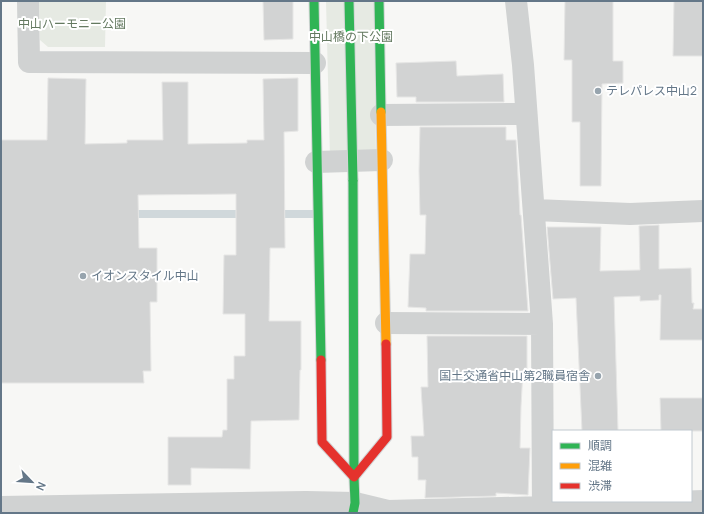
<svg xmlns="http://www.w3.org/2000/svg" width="704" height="514" viewBox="0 0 704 514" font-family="Manrope,'Noto Sans JP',sans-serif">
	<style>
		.green { fill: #e6eae3 }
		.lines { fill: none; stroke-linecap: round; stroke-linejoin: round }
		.stream { stroke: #d0d8db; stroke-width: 8 }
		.building { fill: #d2d3d3; stroke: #e6e6e5 }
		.fast-casing { stroke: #d2d4d5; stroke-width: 11 }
		.slow-casing { stroke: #d2d4d5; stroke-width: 11 }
		.jam-casing { stroke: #d2d4d5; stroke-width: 11 }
		.street { stroke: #d0d2d2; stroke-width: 22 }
		.fast { stroke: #30b455; stroke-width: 9 }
		.slow { stroke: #ff9f0a; stroke-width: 9 }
		.jam { stroke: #e5322d; stroke-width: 9 }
		.fast-bridge-casing { stroke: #d2d4d5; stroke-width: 11; stroke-linecap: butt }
		.fast-bridge { stroke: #30b455; stroke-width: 9 }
		.poi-dot { fill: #97a4ae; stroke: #fff; stroke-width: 1.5 }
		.labels { text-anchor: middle; stroke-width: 4; stroke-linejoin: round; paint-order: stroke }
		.park-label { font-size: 12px; fill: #647960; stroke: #fff }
		.poi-label { font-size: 12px; fill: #647788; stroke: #fff; text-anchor: start }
	</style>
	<rect width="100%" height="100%" fill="#f7f7f5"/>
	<!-- green -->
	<path class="green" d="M39,1H106L105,47H48L40,40Z
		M326,1H374L376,158H330Z"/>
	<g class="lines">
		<!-- stream -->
		<path class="stream" d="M128,214H246
			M274,214H316"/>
	</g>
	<!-- building -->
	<path class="building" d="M263,1H293V39L264,40Z
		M565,1H613V61H623V83L602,84L601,186H580V122H572V60H564Z
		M674,1H703V56H673Z
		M456,61L457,76L503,74L504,102H416V97H397L396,63Z
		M48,78L86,79L85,144L127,143V140H163L162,82H188V144L247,143V140H264L263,79L298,78V131L284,132L285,248H270L269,321H301V370H300L299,420L251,421L250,469L191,468V485H168V437H222L223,430H227V379H234V356H245V314H223L224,255H236V194L138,195L139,248H157V302H150L151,371H143L144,383H1V140H47Z
		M420,127H506V140H516L520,215H521L528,311H426V308L408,307L410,254H425L426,215H420L419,171Z
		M659,225V269L691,268L692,303H694L693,309H703V340H660L661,295H659V300L640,301V296L614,297L618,431H582L576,298L553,299L547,227H601L600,271L640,270L639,226Z
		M427,336H527V371L523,370L521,406L520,448H530L528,495L496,493V496L425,498L426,480H418V457H412L411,436H424L421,387H428Z
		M660,398H703V431H661Z"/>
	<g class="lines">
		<!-- fast casing -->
		<g class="fast-casing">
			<path id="fast" d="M314,1L321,360
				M379,1L381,112
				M353,180L354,477L355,503L353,513"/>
		</g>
		<!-- slow casing -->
		<g class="slow-casing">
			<path id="slow" d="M381,112L386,344"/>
		</g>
		<!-- jam casing -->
		<g class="jam-casing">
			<path id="jam" d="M321,360L322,442L354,477L387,437L386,344"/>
		</g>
		<!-- street -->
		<path class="street" d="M28,1L29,62L315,63
			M516,1L523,65L542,324L543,513
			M381,115L526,114
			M316,162L382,160
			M535,210L630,214L703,211
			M386,323L542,324
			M1,507L306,502L355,503L388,511L543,507L703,501"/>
		<!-- fast -->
		<use href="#fast" class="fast"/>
		<!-- slow -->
		<use href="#slow" class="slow"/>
		<!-- jam -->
		<use href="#jam" class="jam"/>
		<!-- fast-bridge casing -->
		<g class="fast-bridge-casing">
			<path id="fast-bridge" d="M349,1L353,180"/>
		</g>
		<!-- fast-bridge -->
		<use href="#fast-bridge" class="fast-bridge"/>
	</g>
	<!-- markers -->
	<g class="poi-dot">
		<circle cx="598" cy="91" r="4"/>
		<circle cx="83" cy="276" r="4"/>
		<circle cx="598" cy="376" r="4"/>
	</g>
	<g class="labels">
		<!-- park labels -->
		<g class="park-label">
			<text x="72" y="28">中山ハーモニー公園</text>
			<text x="351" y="41">中山橋の下公園</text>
		</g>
		<!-- poi labels -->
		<g class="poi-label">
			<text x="606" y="95">テレパレス中山2</text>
			<text x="91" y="280">イオンスタイル中山</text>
			<text x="590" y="380" text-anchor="end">国土交通省中山第2職員宿舎</text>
		</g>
	</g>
	<!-- border -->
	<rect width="704" height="514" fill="none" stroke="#647788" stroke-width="4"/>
	<!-- legend -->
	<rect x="552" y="430" width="140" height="72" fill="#ffffff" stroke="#c1c9cf"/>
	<rect x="560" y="443" width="20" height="6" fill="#30b455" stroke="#c1c9cf"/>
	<text x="588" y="450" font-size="12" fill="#647788">順調</text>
	<rect x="560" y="463" width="20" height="6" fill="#ff9f0a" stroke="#c1c9cf"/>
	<text x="588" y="470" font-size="12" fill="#647788">混雑</text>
	<rect x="560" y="483" width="20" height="6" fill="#e5322d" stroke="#c1c9cf"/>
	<text x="588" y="490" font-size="12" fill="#647788">渋滞</text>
	<!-- north arrow -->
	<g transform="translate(32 482) rotate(115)" stroke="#ffffff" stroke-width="3" paint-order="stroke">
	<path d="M0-3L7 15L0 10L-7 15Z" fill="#647788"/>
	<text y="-6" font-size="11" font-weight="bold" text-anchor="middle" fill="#647788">N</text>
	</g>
</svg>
